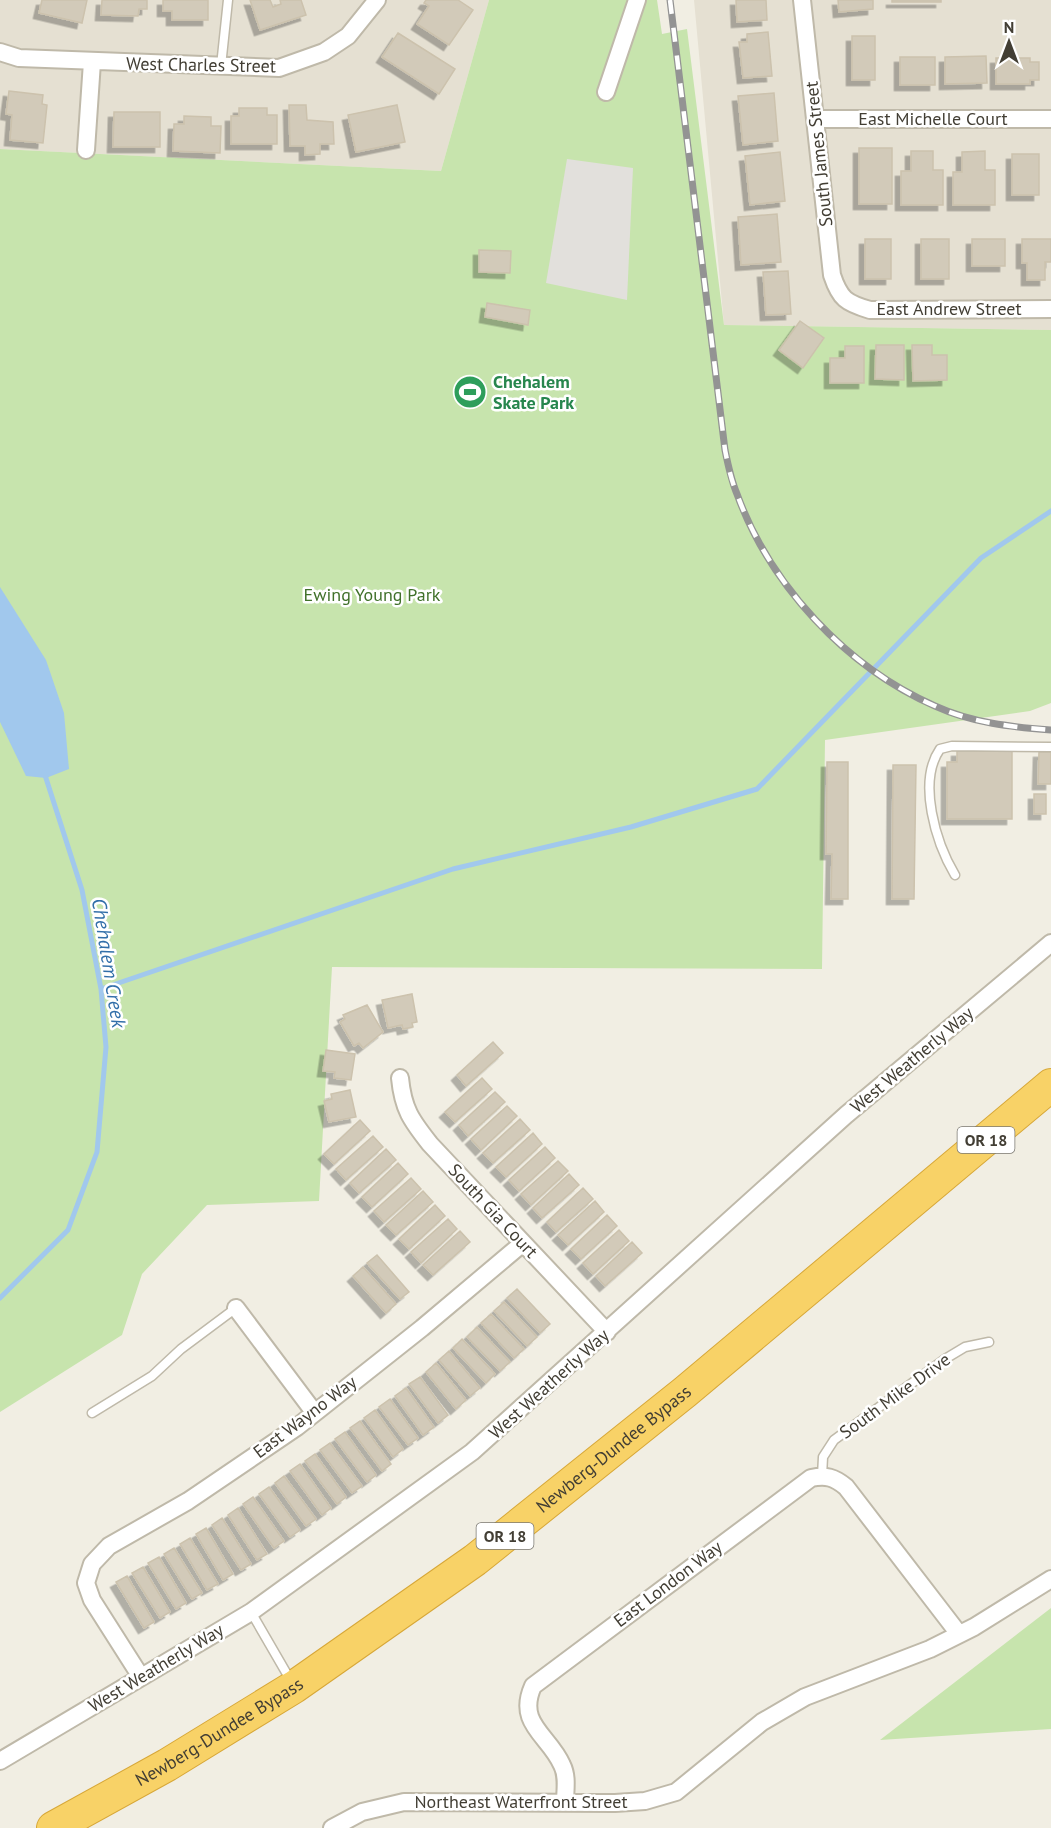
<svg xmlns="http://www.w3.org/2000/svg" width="1051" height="1828" viewBox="0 0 1051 1828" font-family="'PT Sans',sans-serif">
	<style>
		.residential { fill: #e5e0d2 }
		.green { fill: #c7e4ad }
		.parking { fill: #e2e0dc }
		.water { fill: #a1c8ed }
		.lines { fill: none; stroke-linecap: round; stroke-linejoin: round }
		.stream { stroke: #a1c8ed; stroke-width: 5 }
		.building { fill: #d2cab9; stroke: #ccc2ad; stroke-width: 1.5; filter: url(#shadow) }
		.lane-casing { stroke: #bfb9a9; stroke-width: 11 }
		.street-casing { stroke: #bfb9a9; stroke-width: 20 }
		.highway-casing { stroke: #d7a738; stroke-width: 34 }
		.lane { stroke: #fff; stroke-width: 8 }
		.street { stroke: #fff; stroke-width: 16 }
		.highway { stroke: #f8d267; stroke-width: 32 }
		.rail-casing { stroke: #939393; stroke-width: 7 }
		.rail { stroke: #fff; stroke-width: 4.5; stroke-dasharray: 14; stroke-linecap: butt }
		.labels { text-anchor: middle; stroke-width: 5; stroke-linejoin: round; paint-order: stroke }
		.shield { fill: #fff; stroke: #7b7871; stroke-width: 1.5 }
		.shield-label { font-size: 16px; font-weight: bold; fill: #423e34 }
		.street-label { font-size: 18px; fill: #423e34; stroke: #fff }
		.leisure-label { font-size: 18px; font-weight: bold; fill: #27864d; stroke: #fff; text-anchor: start }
		.park-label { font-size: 18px; fill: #40712a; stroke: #fff }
		.water-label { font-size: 20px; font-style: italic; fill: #326fa9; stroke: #fff }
	</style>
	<defs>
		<filter id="shadow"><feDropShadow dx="-5.5" dy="5.5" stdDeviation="0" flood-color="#0004"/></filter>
	</defs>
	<rect width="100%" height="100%" fill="#f1eee3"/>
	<!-- residential -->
	<path class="residential" d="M0,0H489L441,171L0,149Z
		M694,0H1051V330L724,325Z"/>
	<!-- green -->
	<path class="green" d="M489,0H657L662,34L687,29L724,325L1051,330V703L1030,711L825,740L822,969L332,967L319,1201L207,1205L142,1274L122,1335L0,1412V149L441,171Z
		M1051,1608V1729L880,1740Z"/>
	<!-- parking -->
	<path class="parking" d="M567,159L633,168L627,300L546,283Z"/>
	<!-- water -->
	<path class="water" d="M0,587L46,660L64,713L69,769L46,778L26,776L0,722Z"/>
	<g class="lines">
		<!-- stream -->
		<path class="stream" d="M101,989L453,869L631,827L757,789L981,558L1051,511
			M0,1298L68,1230L97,1152L106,1047L101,989L82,890L44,772"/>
	</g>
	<!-- building -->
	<path class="building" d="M42,0H87L82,23L39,13Z
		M102,0H147V9H139L138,16L101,15Z
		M163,0H208V20H172V11H163Z
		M250,0H270L273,7L281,4L280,0H301L306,15L260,30Z
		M426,0H458L473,10L449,45L417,24L429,6L424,3Z
		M736,0H766L767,20L737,22Z
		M838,0H873V9L839,12Z
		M892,0H941V2H892Z
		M768,32L772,76L743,78L739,42H747V34Z
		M398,33L455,69L439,94L382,57Z
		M852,36H875V80H852Z
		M986,56L987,83L945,84V57Z
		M900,57H935V85H900Z
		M996,58H1030V62H1039V80H1030V84H996Z
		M9,91L43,95L42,104L47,105L43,143L10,140L12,115L6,114Z
		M774,93L778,141L743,145L738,96Z
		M289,105H306L307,120L333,122L334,144H320V154L305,155V146H290Z
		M397,105L405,142L356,152L348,115Z
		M239,108H267V115H277V144H231V116H239Z
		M114,112H160V147H113Z
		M184,116L211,117V126H221L220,153L173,151L174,124H184Z
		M859,148H892V204H859Z
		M911,151H933V170H943V205H901V171H911Z
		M985,151V170H995V205H953V172H962V152Z
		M780,152L785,201L750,205L745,156Z
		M1012,154H1039V195H1012Z
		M777,214L781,262L741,265L738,217Z
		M865,239H891V279H865Z
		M921,239H949V279H921Z
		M972,239H1005V266H972Z
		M1022,239H1051V262H1045V280H1027V263H1022Z
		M479,250L511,251L510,273L479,272Z
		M788,271L791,314L766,315L763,272Z
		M487,303L530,310L528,325L485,317Z
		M800,321L824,338L803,368L779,350Z
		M876,345H904V380L875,379Z
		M912,345H932V355H947V380L913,381Z
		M845,346H864V383H830V358H845Z
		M957,751H1012V819H947V762H957Z
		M1039,752H1051V784H1038Z
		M827,762H848V899H831L832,854H826Z
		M893,765H916L914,899H892Z
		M1034,794H1046V814H1034Z
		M412,994L417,1022L412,1023L413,1027L403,1029L402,1025L388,1028L382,1000Z
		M367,1005L383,1032L363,1048L359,1043L354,1046L340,1022L345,1019L343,1015Z
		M493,1042L503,1053L466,1086L457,1075Z
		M326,1050L355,1054L351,1080L334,1078L335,1072L323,1071Z
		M482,1078L492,1089L455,1122L445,1112Z
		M350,1090L356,1117L329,1122L324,1101L332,1099L331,1094Z
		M495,1092L505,1102L468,1136L459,1125Z
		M507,1106L517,1116L481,1150L471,1139Z
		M520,1119L530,1130L493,1163L483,1153Z
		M360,1120L370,1131L334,1164L324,1154Z
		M533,1133L542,1144L506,1177L496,1167Z
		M373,1136L383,1147L346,1180L336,1169Z
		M545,1147L555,1158L519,1191L509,1180Z
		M386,1149L396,1160L359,1193L350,1183Z
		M558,1161L568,1171L531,1205L521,1194Z
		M398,1163L408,1174L372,1207L362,1197Z
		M569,1174L579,1185L542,1218L533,1208Z
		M411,1178L421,1189L384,1222L374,1211Z
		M583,1188L593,1199L556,1232L547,1222Z
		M423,1191L433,1202L396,1235L386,1225Z
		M595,1201L604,1212L568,1245L558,1235Z
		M435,1205L445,1216L409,1249L399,1239Z
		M607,1215L617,1226L581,1259L571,1249Z
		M448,1219L457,1229L421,1263L411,1252Z
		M619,1230L629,1241L593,1274L583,1263Z
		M460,1231L470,1242L433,1275L423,1265Z
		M632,1242L642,1253L605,1286L596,1276Z
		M377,1255L409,1292L400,1299L367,1263Z
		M363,1267L396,1304L386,1313L353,1276Z
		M517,1289L550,1324L540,1333L507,1298Z
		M504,1302L537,1337L527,1346L494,1311Z
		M491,1314L524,1349L514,1358L481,1323Z
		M477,1327L510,1362L500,1371L467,1337Z
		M462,1339L495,1374L486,1383L453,1348Z
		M449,1351L480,1388L470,1396L439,1360Z
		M436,1363L466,1400L456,1409L426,1372Z
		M420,1377L448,1415L438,1423L409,1384Z
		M406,1388L434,1427L423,1435L395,1396Z
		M390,1399L418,1438L408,1445L379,1407Z
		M375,1410L403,1449L393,1457L364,1418Z
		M360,1421L391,1464L382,1471L350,1428Z
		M345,1432L376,1475L367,1482L335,1439Z
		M330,1443L362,1486L352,1493L320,1450Z
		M315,1454L346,1497L337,1504L305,1461Z
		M300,1464L331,1508L322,1515L290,1471Z
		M284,1476L316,1519L306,1526L275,1483Z
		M269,1487L300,1530L290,1537L259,1494Z
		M253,1497L284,1541L274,1548L243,1504Z
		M238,1508L267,1554L257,1560L228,1515Z
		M222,1518L251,1564L241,1570L212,1525Z
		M206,1528L233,1574L223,1580L196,1534Z
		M190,1538L218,1584L207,1590L180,1544Z
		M174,1548L202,1593L192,1599L164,1554Z
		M159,1557L186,1603L176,1609L148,1563Z
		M143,1567L170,1612L160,1618L132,1573Z
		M127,1576L154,1622L144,1628L116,1582Z"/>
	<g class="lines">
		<!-- lane casing -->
		<g class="lane-casing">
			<path id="lane" d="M221,66L228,0
				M955,875C936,843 917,782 940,749L952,746L1051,747
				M92,1413L152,1376L181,1349L236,1308
				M822,1476L823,1457L834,1440L945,1359L965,1347L989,1342
				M251,1612L291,1681"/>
		</g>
		<!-- street casing -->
		<g class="street-casing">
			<path id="street" d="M802,0L832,275C840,299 846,303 870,310L1051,309
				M0,52L19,58L279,68L324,52L348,36L377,0
				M606,92L637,0
				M815,119H1051
				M86,150L92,62
				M400,1078C403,1109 411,1120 430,1144L607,1332
				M236,1308L314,1412
				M141,1677L92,1600L86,1583L92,1564L109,1546L188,1501L297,1427L422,1328L523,1243
				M0,1761L251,1612L472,1452L846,1115L1051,943
				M565,1803C565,1790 568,1777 562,1765C549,1735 516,1724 533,1686L811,1478C826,1475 834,1477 846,1487L959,1634
				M332,1828L362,1812L404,1802L615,1803L645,1801L676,1792L762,1722L805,1697L930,1649L974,1627L1051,1579"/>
		</g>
		<!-- highway casing -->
		<g class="highway-casing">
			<g id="highway">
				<path id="s1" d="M53,1828L167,1765L294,1687L475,1560L685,1392L1051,1085"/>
			</g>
		</g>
		<!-- lane -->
		<use href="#lane" class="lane"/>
		<!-- street -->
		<use href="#street" class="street"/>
		<!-- highway -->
		<use href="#highway" class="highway"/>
		<!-- rail casing -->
		<g class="rail-casing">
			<path id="rail" d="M670,0L725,450C728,465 731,480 737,494C770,585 846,667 935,706C972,723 1012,727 1051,730"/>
		</g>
		<!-- rail -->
		<use href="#rail" class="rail"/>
	</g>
	<!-- icons -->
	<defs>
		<g id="stadium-disc" transform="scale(1.725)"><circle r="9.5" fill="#2e9e5b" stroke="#fff"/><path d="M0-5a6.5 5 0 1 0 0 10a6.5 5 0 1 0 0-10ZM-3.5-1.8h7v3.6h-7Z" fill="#fff"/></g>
	</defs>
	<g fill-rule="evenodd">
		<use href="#stadium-disc" x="470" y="392"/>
	</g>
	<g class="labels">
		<!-- shield labels -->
		<g class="shield">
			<rect x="957.5" y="1127" width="57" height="26" rx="4.5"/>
			<rect x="476.5" y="1523" width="57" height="26" rx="4.5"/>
		</g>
		<g class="shield-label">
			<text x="986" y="1146">OR 18</text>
			<text x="505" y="1542">OR 18</text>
		</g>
		<!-- street labels -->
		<g class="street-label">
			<text transform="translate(201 65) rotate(1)" y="6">West Charles Street</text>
			<text x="933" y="125">East Michelle Court</text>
			<text transform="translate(819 154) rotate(-96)" y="6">South James Street</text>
			<text x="949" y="315">East Andrew Street</text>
			<text transform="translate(912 1060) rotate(-40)" y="6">West Weatherly Way</text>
			<text transform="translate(493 1211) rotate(47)" y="6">South Gia Court</text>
			<text transform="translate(549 1384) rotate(-42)" y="6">West Weatherly Way</text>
			<text transform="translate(895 1396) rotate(-36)" y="6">South Mike Drive</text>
			<text transform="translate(305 1417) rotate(-37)" y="6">East Wayno Way</text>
			<text dy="6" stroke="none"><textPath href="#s1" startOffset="678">Newberg-Dundee Bypass</textPath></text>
			<text transform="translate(668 1584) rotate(-37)" y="6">East London Way</text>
			<text transform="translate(156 1668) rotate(-31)" y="6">West Weatherly Way</text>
			<text dy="6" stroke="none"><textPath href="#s1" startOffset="192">Newberg-Dundee Bypass</textPath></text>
			<text x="521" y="1808">Northeast Waterfront Street</text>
		</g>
		<!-- leisure labels -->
		<g class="leisure-label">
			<text x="493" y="388">Chehalem<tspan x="493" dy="21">Skate Park</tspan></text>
		</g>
		<!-- park labels -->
		<g class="park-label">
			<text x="372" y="601">Ewing Young Park</text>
		</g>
		<!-- water labels -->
		<g class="water-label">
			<text transform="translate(109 963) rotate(81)" y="7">Chehalem Creek</text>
		</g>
	</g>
	<!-- north arrow -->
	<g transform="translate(1009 42)" stroke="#ffffff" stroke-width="4.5" paint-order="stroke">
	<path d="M0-4.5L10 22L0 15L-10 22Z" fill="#423e34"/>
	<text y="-9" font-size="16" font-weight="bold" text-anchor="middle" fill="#423e34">N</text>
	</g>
</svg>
